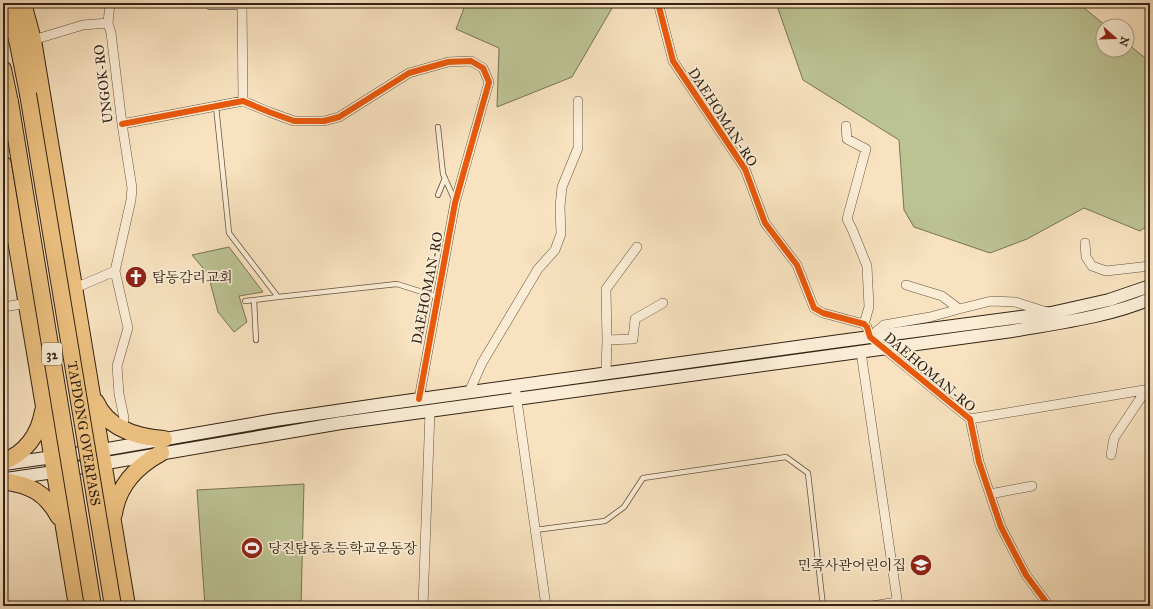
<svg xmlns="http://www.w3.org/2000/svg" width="1153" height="609" viewBox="0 0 1153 609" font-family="'IM FELL Great Primer','Noto Serif KR',serif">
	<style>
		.green { fill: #bcc393; stroke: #787354 }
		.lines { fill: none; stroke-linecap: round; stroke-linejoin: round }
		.lane-casing { stroke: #645340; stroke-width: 6 }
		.street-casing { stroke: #645340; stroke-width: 10 }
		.secondary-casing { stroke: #332315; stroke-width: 14 }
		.highway-casing { stroke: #332315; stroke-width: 18 }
		.lane { stroke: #faecd5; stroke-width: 4.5 }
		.street { stroke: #faecd5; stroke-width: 9 }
		.secondary { stroke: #faecd5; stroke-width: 12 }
		.highway { stroke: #ecc180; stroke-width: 16 }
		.highway-bridge-casing { stroke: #332315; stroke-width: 18; stroke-linecap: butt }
		.highway-bridge { stroke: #ecc180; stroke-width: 16 }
		.cycleway-casing { stroke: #faecd5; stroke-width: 8 }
		.cycleway { stroke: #e8590c; stroke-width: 6 }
		.labels { text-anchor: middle; stroke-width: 3.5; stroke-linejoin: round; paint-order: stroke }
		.shield { fill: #faecd5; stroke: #6f5f4f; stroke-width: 1 }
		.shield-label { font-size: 13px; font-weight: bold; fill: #332315 }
		.street-label { font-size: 14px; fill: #332315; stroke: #faecd5 }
		.poi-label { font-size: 14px; fill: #332315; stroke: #faecd5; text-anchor: start }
	</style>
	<rect width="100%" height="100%" fill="#f8e2bf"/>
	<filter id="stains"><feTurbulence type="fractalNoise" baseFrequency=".005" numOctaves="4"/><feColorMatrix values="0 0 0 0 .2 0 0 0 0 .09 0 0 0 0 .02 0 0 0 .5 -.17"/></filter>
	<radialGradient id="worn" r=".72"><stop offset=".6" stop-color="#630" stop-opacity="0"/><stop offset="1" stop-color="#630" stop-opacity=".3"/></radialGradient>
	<!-- green -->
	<path class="green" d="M466,3H615L572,77L497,107L499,48L456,29Z
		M776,3H1078L1106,26H1103V50H1127V43L1150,62V224L1140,231L1084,208L1027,239L990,253L914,227L904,210L899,140L803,80Z
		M229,247L263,292L239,296L247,322L234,332L218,312L208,274L192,255Z
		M304,484L301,606H205L197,490Z"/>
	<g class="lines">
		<!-- lane casing -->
		<g class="lane-casing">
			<path id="lane" d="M210,7H242
				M216,106L229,233L278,297L397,284L438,297
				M438,127L443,174L455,201
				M438,195L445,178
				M254,300L256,340
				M245,301L278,297
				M535,530L605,521L624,507L643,478L786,457L808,473L823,606"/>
		</g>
		<!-- street casing -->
		<g class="street-casing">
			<path id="street" d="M242,3L243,101
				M658,3L673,61L745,169L765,223L797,265L814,308L823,313L864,324L867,327L870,337L970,419L979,462L1001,527L1026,575L1049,606
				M108,23L110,3
				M33,40L83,25L108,23L111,33L122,124L132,188L131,200L115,271L128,328L117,366L119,394L124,418L122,430
				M122,124L243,101L269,112L294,121H324L339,117L409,73L448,62L471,61L483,68L489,82L455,203L419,399
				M846,126L847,139L866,149L847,219L852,229L867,266L869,307L864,324
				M1085,243L1086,257L1092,266L1106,271L1150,266
				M75,288L115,271
				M3,307L28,303
				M959,309L991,301L1015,302L1047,312
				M870,337L884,325L930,317L959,309L942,296L906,285
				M607,340L633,339L635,319L663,303
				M861,352L898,606
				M606,373L607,340L606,289L637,247
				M515,386L546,606
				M469,392L482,363L538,269L555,250L561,234L560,207L562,187L578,148V101
				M970,419L1150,389
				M1111,455L1114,438L1146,390
				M990,494L1032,486
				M423,606L430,411
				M872,606L897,602"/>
		</g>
		<!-- secondary casing -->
		<g class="secondary-casing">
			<path id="secondary" d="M4,464L102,450L275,420L384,404L840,341L1051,313L1109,300L1150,286
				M6,479L54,472L341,423L1012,331C1057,323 1108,317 1150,299"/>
		</g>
		<!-- highway casing -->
		<g class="highway-casing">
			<path id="highway" d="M8,3L18,44L28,94
				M23,3L33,40L127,606
				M3,69L10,102
				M3,164C29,311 52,459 77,606
				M96,402C108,429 136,437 164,439
				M3,462C25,453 39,435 43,411
				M3,481C30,485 45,492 59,517
				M114,514C118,486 137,466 161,453"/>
		</g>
		<!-- lane -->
		<use href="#lane" class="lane"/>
		<!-- street -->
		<use href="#street" class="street"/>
		<!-- secondary -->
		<use href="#secondary" class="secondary"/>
		<!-- highway -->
		<use href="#highway" class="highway"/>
		<!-- highway-bridge casing -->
		<g class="highway-bridge-casing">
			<g id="highway-bridge">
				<path id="s1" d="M28,94L113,606"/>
				<path d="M10,102L93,606"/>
			</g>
		</g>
		<!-- highway-bridge -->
		<use href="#highway-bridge" class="highway-bridge"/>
		<!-- cycleway casing -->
		<g class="cycleway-casing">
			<path id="cycleway" d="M658,3L673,61L745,169L765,223L797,265L814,308L823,313L864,324L867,327L870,337L970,419L979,462L1001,527L1026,575L1049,606
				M122,124L243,101L269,112L294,121H324L339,117L409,73L448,62L471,61L483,68L489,82L455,203L419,399"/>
		</g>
		<!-- cycleway -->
		<use href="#cycleway" class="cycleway"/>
	</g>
	<!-- icons -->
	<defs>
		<g id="church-disc" transform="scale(1.15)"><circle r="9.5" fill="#8f2418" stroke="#faecd5"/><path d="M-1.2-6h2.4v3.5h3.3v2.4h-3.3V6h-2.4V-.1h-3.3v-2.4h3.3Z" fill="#fff"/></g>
		<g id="stadium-disc" transform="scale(1.15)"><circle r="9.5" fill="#8f2418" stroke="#faecd5"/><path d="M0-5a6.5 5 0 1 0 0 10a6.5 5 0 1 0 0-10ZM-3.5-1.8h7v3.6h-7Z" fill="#fff"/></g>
		<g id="school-disc" transform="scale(1.15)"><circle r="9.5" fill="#8f2418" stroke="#faecd5"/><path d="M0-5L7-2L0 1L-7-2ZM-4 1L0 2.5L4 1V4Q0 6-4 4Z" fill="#fff"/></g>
	</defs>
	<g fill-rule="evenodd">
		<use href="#church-disc" x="136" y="277"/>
		<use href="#stadium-disc" x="252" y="548"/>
		<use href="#school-disc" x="921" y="565"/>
	</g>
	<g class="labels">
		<!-- shield labels -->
		<rect class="shield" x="42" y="343" width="20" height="22" rx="3"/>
		<g class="shield-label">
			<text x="52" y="359">32</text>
		</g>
		<!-- street labels -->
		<g class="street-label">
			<text transform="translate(103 84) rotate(-97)" y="5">UNGOK-RO</text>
			<text transform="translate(723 117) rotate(57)" y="5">DAEHOMAN-RO</text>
			<text transform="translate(427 288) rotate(-79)" y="5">DAEHOMAN-RO</text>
			<text transform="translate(930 372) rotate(40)" y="5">DAEHOMAN-RO</text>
			<text dy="5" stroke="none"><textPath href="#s1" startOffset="344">TAPDONG OVERPASS</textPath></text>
		</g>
		<!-- poi labels -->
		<g class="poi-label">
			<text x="152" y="282">탑동감리교회</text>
			<text x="268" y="553">당진탑동초등학교운동장</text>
			<text x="906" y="570" text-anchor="end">민족사관어린이집</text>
		</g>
	</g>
	<!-- margin -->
	<rect width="1153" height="609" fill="none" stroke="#f8e2bf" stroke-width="16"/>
	<rect x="4" y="4" width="1145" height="601" fill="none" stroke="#332315" stroke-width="2"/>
	<rect x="8" y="8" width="1137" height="593" fill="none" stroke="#332315"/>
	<!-- north arrow -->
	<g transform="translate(1115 38) rotate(110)"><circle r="19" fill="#faecd5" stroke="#aa9c88"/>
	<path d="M0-3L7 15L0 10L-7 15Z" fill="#8f2418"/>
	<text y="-6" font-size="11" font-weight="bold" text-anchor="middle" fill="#332315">N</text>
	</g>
	<rect width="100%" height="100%" filter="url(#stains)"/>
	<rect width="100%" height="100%" fill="url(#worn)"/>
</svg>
